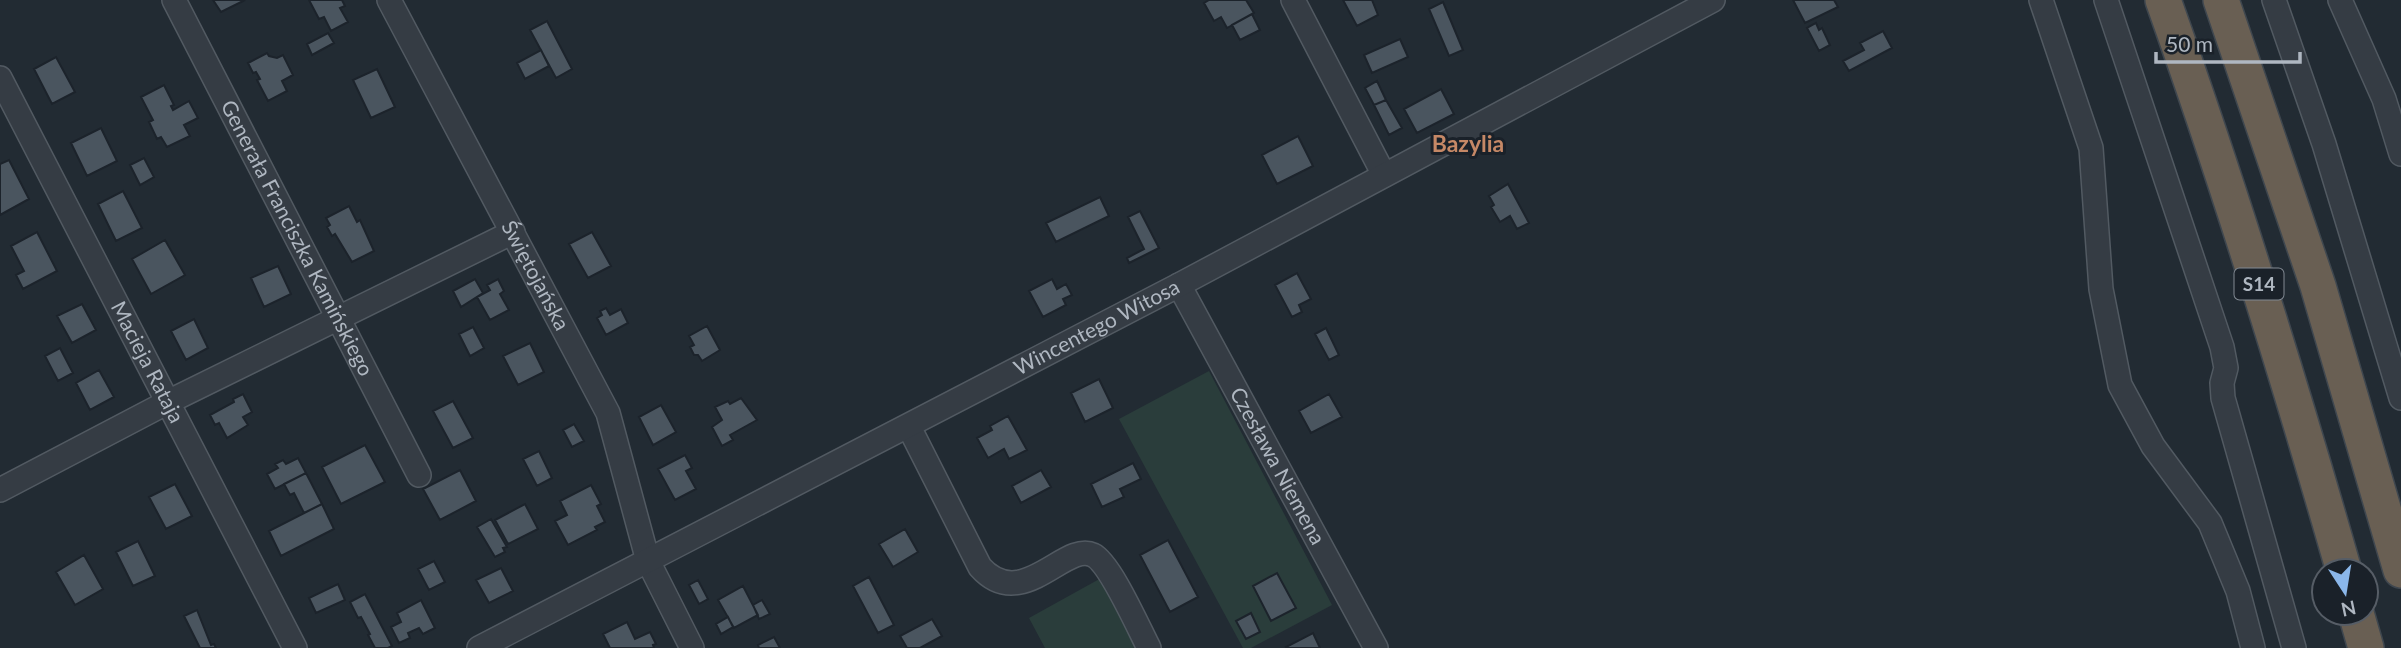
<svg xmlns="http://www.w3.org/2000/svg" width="2401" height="648" viewBox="0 0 2401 648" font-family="Lato,sans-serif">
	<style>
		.green { fill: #2a3d3b }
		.building { fill: #4a555f; stroke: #1c232b; stroke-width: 2 }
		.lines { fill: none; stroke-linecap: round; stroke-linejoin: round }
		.minor-casing { stroke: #525a62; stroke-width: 26 }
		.highway-casing { stroke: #3f474f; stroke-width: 38 }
		.minor { stroke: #353c44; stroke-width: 23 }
		.highway { stroke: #695f53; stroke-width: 35 }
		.labels { text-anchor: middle; stroke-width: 6; stroke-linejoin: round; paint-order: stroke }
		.shield { fill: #1a2129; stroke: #828a93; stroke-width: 2 }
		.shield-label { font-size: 19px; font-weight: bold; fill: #afb7c1 }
		.street-label { font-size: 21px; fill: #afb7c1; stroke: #1a2129 }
		.neighbourhood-label { font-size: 23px; font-weight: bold; fill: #c58866; stroke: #1a2129 }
	</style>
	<rect width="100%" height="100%" fill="#222b33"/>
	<!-- green -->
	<path class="green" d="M1209,371L1332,605L1251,648H1243L1119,419Z
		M1103,577L1140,648H1045L1029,618Z"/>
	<!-- building -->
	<path class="building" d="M213,0H245L221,12Z
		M309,0H342L345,6L340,8L348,22L331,31L324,17L319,19Z
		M1209,0H1246L1254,13L1227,28L1221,17L1214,21L1204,3Z
		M1343,0H1372L1378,15L1357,26Z
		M1793,0H1834L1838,7L1805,23Z
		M1443,2L1463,50L1449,56L1429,9Z
		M1252,14L1260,30L1240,40L1232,25Z
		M547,21L572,69L556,78L530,30Z
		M1816,23L1819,30L1822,28L1830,45L1819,51L1807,28Z
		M1883,31L1892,48L1849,71L1843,61L1864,50L1860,43Z
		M328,33L334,43L312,55L307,44Z
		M1400,39L1408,57L1372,73L1364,55Z
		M541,50L549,66L525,79L517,63Z
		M267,53L269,56L277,58L283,55L293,75L282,81L287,91L268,101L257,80L260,79L256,72L253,73L248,63Z
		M56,57L75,92L52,104L34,69Z
		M377,69L395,107L371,118L353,80Z
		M1377,81L1386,100L1374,105L1365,88Z
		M164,85L174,105L171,106L173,110L189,101L198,118L184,125L190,136L167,147L161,137L157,139L149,122L153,120L141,97Z
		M1441,89L1454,114L1417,133L1404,109Z
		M1386,100L1402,128L1389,135L1374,105Z
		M101,128L117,161L87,176L71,143Z
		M1298,136L1313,166L1277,184L1262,155Z
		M144,158L154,177L140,185L130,165Z
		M9,160L29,199L0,215V164Z
		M1508,184L1529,223L1517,229L1510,216L1500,222L1491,207L1494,205L1489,196Z
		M123,191L142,228L116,241L98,204Z
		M1100,197L1109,216L1056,242L1046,223Z
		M349,206L357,222L360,220L374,251L352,262L335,234L332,236L327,227L330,225L326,218Z
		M1140,211L1159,248L1129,263L1127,258L1144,249L1128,217Z
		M37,232L57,271L23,289L16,275L24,271L11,246Z
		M592,232L611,266L588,278L569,244Z
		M165,240L185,275L151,294L132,259Z
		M278,266L291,294L264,307L251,278Z
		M1297,273L1311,299L1299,305L1302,312L1292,317L1275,285Z
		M475,279L483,293L461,307L453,291Z
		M498,279L504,291L500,294L509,310L490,320L477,297L490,290L487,285Z
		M1052,279L1057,289L1066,284L1072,295L1063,299L1066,305L1043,317L1029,291Z
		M82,304L96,330L72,343L57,316Z
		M606,308L610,315L621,309L628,323L606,335L597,318L602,315L600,311Z
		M194,319L208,348L186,360L171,331Z
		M707,326L720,350L702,361L698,355H694L690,347L694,345L689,336Z
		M473,327L484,348L470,356L459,334Z
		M1326,328L1339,355L1329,360L1315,334Z
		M530,343L544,372L518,385L503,356Z
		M60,348L73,373L58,381L45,356Z
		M99,370L114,397L90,410L76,383Z
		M1099,379L1113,408L1085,422L1071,393Z
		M243,394L252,412L243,417L248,425L227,438L219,423L215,425L210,415L234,402L233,399Z
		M1329,394L1342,417L1311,433L1299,411Z
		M741,398L757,420L730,435L733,440L722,446L712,427L722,420L715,407L728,401L730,404Z
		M453,401L473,438L453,448L433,411Z
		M661,405L676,432L653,445L639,417Z
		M1008,416L1027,450L1009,459L1004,449L988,458L977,438L992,430L990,426Z
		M574,424L584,441L572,447L563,430Z
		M365,445L385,482L341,504L322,467Z
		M539,451L552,478L537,486L523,459Z
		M685,455L692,468L686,471L696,489L675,500L658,469Z
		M298,458L306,473L275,489L267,474L278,468L275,464L283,460L286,464Z
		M1133,463L1141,479L1120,489L1124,497L1102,507L1091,484Z
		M460,470L476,501L440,520L423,489Z
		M1041,470L1051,487L1021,503L1012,486Z
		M306,473L322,504L304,513L294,493L290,495L284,484Z
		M175,484L192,516L166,529L149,497Z
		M591,485L601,504L597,506L605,522L595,527L597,530L568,545L555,521L567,515L560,501Z
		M322,504L334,529L281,556L269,531Z
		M525,504L538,529L508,544L495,520Z
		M491,519L507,547L503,548L505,552L495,557L477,527Z
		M905,529L918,552L893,567L879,544Z
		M1168,540L1198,597L1170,612L1140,555Z
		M138,541L155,576L133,586L116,552Z
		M84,555L103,589L75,605L56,572Z
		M434,561L445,582L429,590L418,569Z
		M501,568L513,591L489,603L476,580Z
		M1277,573L1296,608L1271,621L1253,586Z
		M869,577L894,625L878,633L853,586Z
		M698,580L708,599L699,604L689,585Z
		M338,584L345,600L316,613L309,598Z
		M743,586L758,615L734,628L718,600Z
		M365,594L392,646L388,648H375L368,635L370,634L361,617L358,618L350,602Z
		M421,600L435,628L423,634L419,628L408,633L410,638L399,643L391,627L401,622L397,613Z
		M762,600L770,614L759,619L753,605Z
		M197,610L211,645L214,644L216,648H200L184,616Z
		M1251,613L1260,632L1246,639L1236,621Z
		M728,617L733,627L721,634L716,624Z
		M932,619L942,636L920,648H907L900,636Z
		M627,622L635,639L650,632L656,644L653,645L654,648H610L603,634Z
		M1313,633L1320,648H1287L1286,647Z
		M774,637L780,648H759L758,645Z"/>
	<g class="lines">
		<!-- minor casing -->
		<g class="minor-casing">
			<g id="minor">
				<path id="s1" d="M174,0L419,475"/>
				<path id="s2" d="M389,0L608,413L648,561L692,648"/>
				<path d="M1293,0L1384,175"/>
				<path d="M2041,0L2091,148L2101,289L2120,385L2153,446L2210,523L2238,591L2253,648"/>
				<path d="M2106,0L2222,347L2226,368L2222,383L2223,398L2294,648"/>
				<path d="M2274,0L2324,144L2401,398"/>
				<path d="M2340,0L2384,99L2401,154"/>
				<path id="s3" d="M0,78L295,648"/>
				<path id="s4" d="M1179,285L1376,648"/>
				<path d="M909,427L980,567C1022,614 1065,541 1093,555C1110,563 1139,629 1149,648"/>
				<path d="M0,490L166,403L513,232"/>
				<path id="s5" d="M479,648L1179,285L1713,0"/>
			</g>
		</g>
		<!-- highway casing -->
		<g class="highway-casing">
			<path id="highway" d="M2163,0C2230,188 2289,379 2344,571
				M2221,0L2318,286L2401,570
				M2356,613L2366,648"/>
		</g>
		<!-- minor -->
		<use href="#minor" class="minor"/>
		<!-- highway -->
		<use href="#highway" class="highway"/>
	</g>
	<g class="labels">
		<!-- shield labels -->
		<rect class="shield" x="2234.5" y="268.5" width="49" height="31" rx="5"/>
		<g class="shield-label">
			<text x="2259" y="291">S14</text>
		</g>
		<!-- street labels -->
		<g class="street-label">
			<text dy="7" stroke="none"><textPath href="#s1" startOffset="268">Generała Franciszka Kamińskiego</textPath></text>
			<text dy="7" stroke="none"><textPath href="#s2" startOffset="312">Świętojańska</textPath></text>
			<text dy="7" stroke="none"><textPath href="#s5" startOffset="696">Wincentego Witosa</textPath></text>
			<text dy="7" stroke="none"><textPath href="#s3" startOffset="320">Macieja Rataja</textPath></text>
			<text dy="7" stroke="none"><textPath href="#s4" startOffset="206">Czesława Niemena</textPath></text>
		</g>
		<!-- neighbourhood labels -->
		<g class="neighbourhood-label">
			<text x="1468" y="152">Bazylia</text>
		</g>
	</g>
	<!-- north arrow -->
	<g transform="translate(2345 592) rotate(168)"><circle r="33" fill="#1a2129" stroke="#565d66" stroke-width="2"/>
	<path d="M0-5L12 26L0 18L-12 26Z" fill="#8bb7ea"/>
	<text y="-10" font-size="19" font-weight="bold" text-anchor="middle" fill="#afb7c1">N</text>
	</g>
	<!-- scale -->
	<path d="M2156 52v10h144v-10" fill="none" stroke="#afb7c1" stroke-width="3.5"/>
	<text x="2166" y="52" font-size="21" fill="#afb7c1" stroke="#1a2129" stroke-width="5" paint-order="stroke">50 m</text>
</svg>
